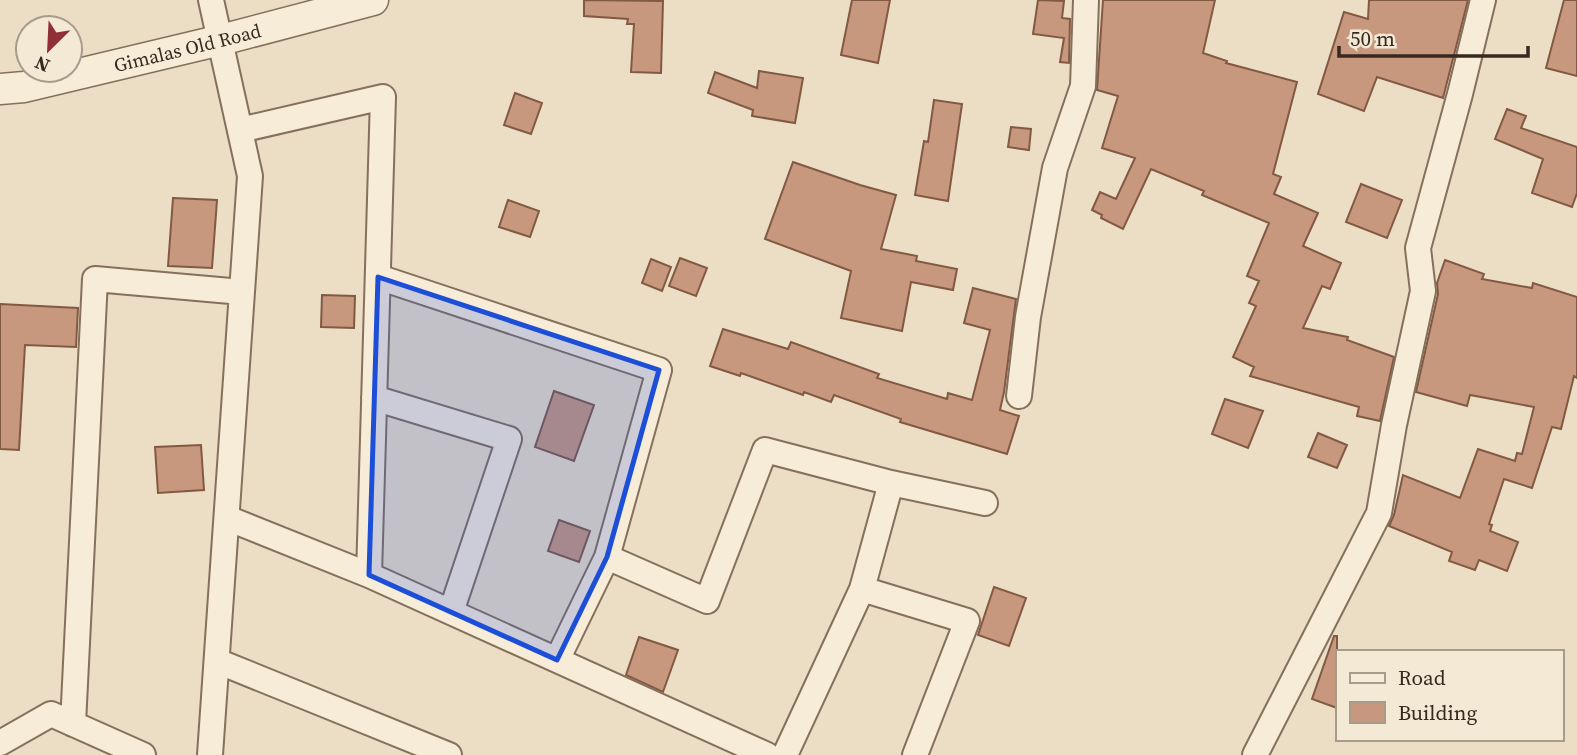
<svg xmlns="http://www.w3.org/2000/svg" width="1577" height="755" viewBox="0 0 1577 755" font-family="'Source Serif 4',serif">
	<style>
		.building { fill: #c7987d; stroke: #825943; stroke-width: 2 }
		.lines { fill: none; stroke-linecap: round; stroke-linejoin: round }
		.minor-casing { stroke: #85705c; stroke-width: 28 }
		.tertiary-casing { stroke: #85705c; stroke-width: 33 }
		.minor { stroke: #f7ecd7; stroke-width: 24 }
		.tertiary { stroke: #f7ecd7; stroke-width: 30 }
		.marked { fill: #1d4ed8; fill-opacity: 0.2; stroke: #1d4ed8; stroke-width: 5; stroke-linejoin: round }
		.labels { text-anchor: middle; stroke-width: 6; stroke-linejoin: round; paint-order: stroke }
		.street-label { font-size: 19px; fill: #36291f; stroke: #f3e9d4 }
	</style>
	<rect width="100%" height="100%" fill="#ebdec5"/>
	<!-- building -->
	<path class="building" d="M584,0L663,1L661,73L631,72L634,24H627L628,19L584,16Z
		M852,0H890L878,63L841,55Z
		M1038,0L1064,1L1062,18L1070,19L1069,63L1060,62L1064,38L1033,34Z
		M1103,0H1215L1203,53L1227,61L1226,63L1297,82L1273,174L1281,177L1274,194L1318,213L1303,246L1341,263L1330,289L1322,286L1303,328L1348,337L1347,340L1394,357L1380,421L1357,416L1359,407L1250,376L1254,367L1233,357L1256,306L1249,303L1259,281L1247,276L1269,223L1202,195L1204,191L1151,169L1123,229L1101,218L1102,215L1092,210L1100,192L1116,199L1135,158L1102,148L1118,96L1097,90Z
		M1369,0H1468L1443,98L1377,77L1364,111L1318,94L1344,12L1368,19Z
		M1564,0H1577V76L1546,68Z
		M759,71L803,78L795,123L752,116L753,110L708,93L715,72L757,88Z
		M515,93L542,103L531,134L504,125Z
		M934,100L962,104L948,201L915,195L924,141L928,142Z
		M1507,109L1526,116L1521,128L1577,147V193L1572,207L1532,193L1543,159L1495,139Z
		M1011,127L1031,129L1029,150L1008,147Z
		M793,162L860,185L896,195L881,249L917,256L916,261L957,269L953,290L911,282L902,331L841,318L851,271L765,239Z
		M1361,184L1402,200L1387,238L1346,222Z
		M173,198L217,200L212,268L168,266Z
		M508,200L539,211L530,237L499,227Z
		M680,258L707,268L696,296L669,286Z
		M651,259L671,267L662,291L642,283Z
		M1445,260L1484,274L1482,279L1532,288L1533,283L1577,297V378L1574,376L1561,429L1552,427L1532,488L1504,479L1489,524L1492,525L1490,531L1518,542L1507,571L1479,560L1475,570L1449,561L1452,552L1389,526L1394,515L1403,475L1460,498L1478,449L1515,461L1517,453L1522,454L1534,407L1470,395L1467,406L1416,392L1438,294L1437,283Z
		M973,288L1016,299L1004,392L1000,410L1019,416L1007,454L900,422L901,419L834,395L831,402L804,392L803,395L741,373L740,376L710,366L723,329L788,349L791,342L879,374L877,378L947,399L948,393L972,400L990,330L964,323Z
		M322,295L355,296L354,328L321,327Z
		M0,304L78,308L76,347L25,345L19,450L0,449Z
		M554,391L594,405L574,461L535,447Z
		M1225,399L1263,411L1248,448L1212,434Z
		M1318,433L1347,445L1337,468L1308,457Z
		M201,445L204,490L158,493L155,447Z
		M559,520L590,531L579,562L548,551Z
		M994,587L1026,598L1009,646L978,635Z
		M1334,636H1337V708L1312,699Z
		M639,637L678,650L663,692L626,675Z"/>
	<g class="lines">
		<!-- minor casing -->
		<g class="minor-casing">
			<path id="minor" d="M240,130L383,97L369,575
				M378,277L659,370L607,557L557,660
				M1019,396L1028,317L1055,168L1083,86L1086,0
				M374,398L509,439L451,612
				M227,518L369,575L767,755
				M607,557L707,601L765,450L891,483L985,503
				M862,589L967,621L915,755
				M217,661L449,755
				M73,724L95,279L242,292
				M0,743L51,714L143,755
				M210,755L250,176L211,0
				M785,755L862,589L891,483
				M1255,755L1379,513L1394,425L1423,291L1418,248L1460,94L1483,0"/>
		</g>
		<!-- tertiary casing -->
		<g class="tertiary-casing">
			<g id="tertiary">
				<path id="s1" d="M0,89L24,87L221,40L373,0"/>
			</g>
		</g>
		<!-- minor -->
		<use href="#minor" class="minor"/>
		<!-- tertiary -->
		<use href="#tertiary" class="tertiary"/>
	</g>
	<!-- marked area -->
	<path class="marked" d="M378,277L659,370L607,557L557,660L369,575Z"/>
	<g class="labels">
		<!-- street labels -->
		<g class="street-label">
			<text dy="7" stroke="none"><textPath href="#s1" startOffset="192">Gimalas Old Road</textPath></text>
		</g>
	</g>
	<!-- legend -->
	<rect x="1336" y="650" width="228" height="91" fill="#f3e9d4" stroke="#a79c8c" stroke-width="2"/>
	<rect x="1350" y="673" width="35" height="10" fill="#f7ecd7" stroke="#a79c8c" stroke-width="2"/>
	<text x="1398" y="685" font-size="21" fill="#36291f">Road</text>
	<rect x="1350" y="702" width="35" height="21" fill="#c7987d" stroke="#a79c8c" stroke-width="2"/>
	<text x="1398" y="720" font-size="21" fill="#36291f">Building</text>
	<!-- north arrow -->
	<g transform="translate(49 49) rotate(204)"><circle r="33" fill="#f3e9d4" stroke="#a79c8c" stroke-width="2"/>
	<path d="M0-5L12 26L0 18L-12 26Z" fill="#903035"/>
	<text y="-10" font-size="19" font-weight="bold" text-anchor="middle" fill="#36291f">N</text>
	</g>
	<!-- scale -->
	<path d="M1339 46v10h189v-10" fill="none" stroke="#36291f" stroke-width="3.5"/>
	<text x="1350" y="46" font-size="21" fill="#36291f" stroke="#f3e9d4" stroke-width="5" paint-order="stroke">50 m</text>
</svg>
